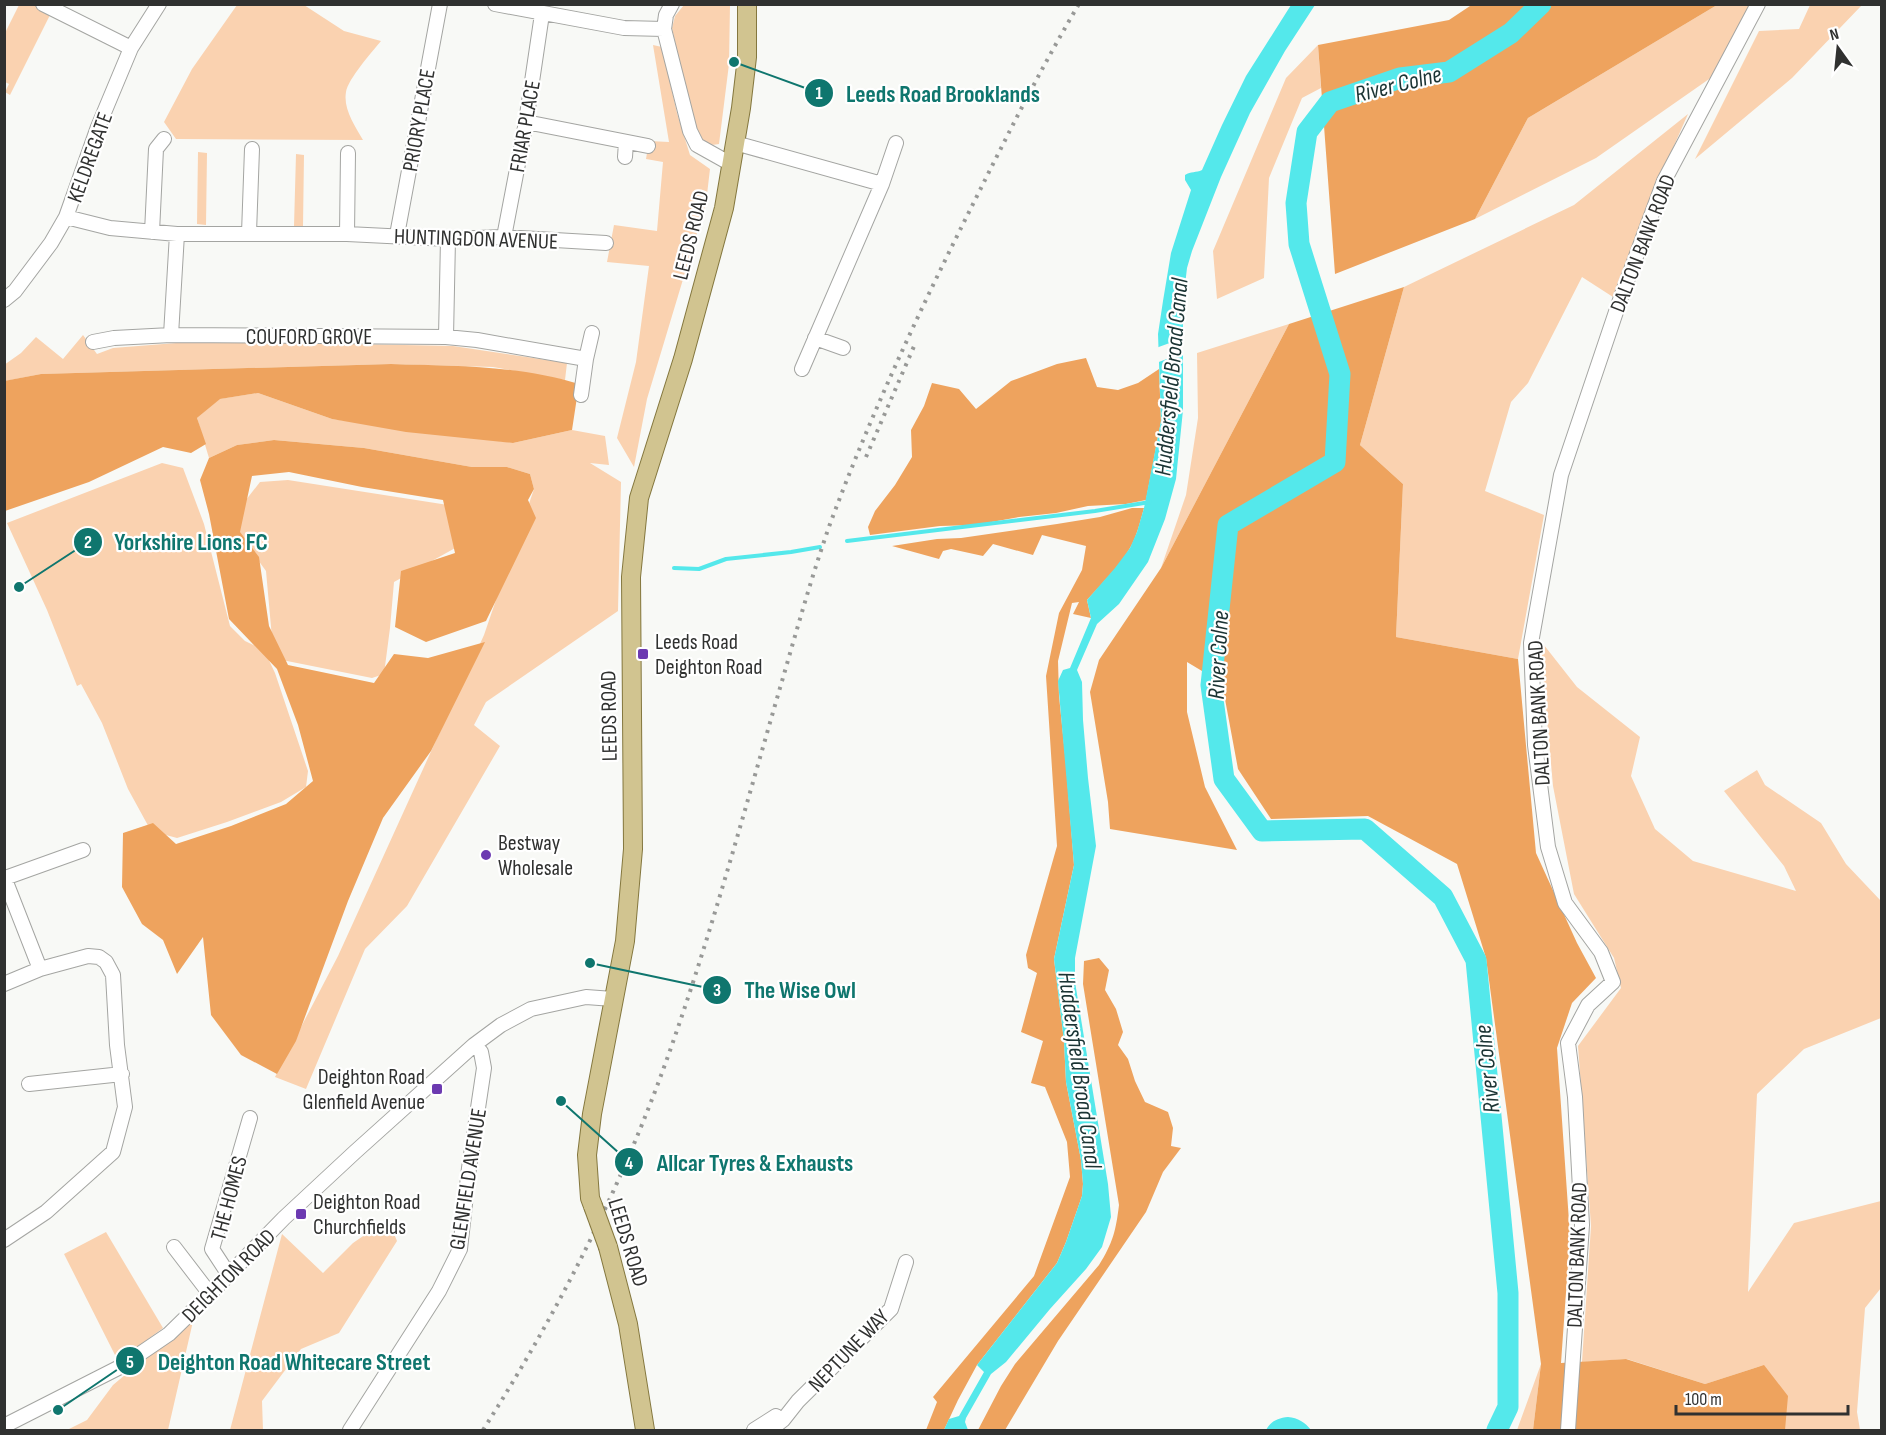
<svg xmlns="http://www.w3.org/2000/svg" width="1886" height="1435" viewBox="0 0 1886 1435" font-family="'Sofia Sans Condensed',sans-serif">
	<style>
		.green { fill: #fad2b0 }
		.forest { fill: #eea35e }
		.water { fill: #54e8eb }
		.pier { fill: #f8f9f6 }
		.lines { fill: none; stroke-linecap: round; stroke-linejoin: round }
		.stream { stroke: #54e8eb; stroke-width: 4 }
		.river { stroke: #54e8eb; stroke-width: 21 }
		.minor-casing { stroke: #a4a5a2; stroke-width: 16 }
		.major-casing { stroke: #84773e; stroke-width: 20 }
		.minor { stroke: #fff; stroke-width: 14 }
		.major { stroke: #d1c490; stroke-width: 18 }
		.rail { stroke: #989997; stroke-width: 4; stroke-dasharray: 3 6; stroke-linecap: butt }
		.major-bridge-casing { stroke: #84773e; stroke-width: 20; stroke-linecap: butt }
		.major-bridge { stroke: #d1c490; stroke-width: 18 }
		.poi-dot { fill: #6c3ab1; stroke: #fff; stroke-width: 2 }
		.labels { text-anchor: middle; stroke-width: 4.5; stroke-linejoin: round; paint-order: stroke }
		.street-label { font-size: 22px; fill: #303130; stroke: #fff }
		.poi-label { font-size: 22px; fill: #303130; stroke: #fff; text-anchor: start }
		.water-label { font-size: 24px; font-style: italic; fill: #1b3434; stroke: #fff }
		.leader { fill: none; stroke: #0f766e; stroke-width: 2 }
		.callout-dot { fill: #0f766e; stroke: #fff; stroke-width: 2 }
		.mark-label { font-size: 18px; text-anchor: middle; font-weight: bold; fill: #fff }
		.callout-label { font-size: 24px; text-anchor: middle; font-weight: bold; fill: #0f766e; stroke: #fff; stroke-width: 4.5; stroke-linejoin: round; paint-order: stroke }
	</style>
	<rect width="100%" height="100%" fill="#f8f9f6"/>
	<!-- green -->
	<path class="green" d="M19,5H43L53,9L10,95L5,92L9,84L5,82L4,35Z
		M237,5H304L344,31L381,41C372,52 348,79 346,92C343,109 355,126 363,140L176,139L164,122L192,69Z
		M684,5H730L729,64L719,144C704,147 700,139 694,128L672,28L675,16Z
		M1717,5H1751L1712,77L1596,158L1475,219L1528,118Z
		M1810,5H1862L1792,78L1695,159L1759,31L1799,29Z
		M653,45L662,47L677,113L690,155L710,169L706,203L647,399L634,467L617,438L636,362L649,266L607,262L614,225L657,231L663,162L646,159L649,141L669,142Z
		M1318,45L1321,88L1302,98L1269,178L1264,278L1217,299L1213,251L1286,78Z
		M1688,114L1645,211L1613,297L1582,277L1528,383L1511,402L1485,491L1544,515L1518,659L1396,637L1403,484L1360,445L1404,287L1574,205Z
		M198,152L207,153L206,225L197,224Z
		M296,154L304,155L303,226H294Z
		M1289,324L1161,568L1186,495L1198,418L1197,353Z
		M83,335L97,354L113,348L176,343L257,342L453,346L567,363L565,380L493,367L391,364L41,374L5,381L4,365L21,353L36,337L63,359Z
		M258,393L332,419L513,443L572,430L605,436L609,465L590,463L621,482L618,611L486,702L474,725L500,746L407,906L365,949L306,1089L275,1077L338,956L484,635L534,489L530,474L507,467H472L364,448L274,440L237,445L209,458L197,418L219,399Z
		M162,463L183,468L204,524L230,626L245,641L264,650L275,673L308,771L306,787L281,802L227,822L177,838L151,831L128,789L102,723L81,684L77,686L47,610L7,523Z
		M288,480L448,505L457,547L394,582L390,628L384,674L372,678L282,660L272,638L266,571L237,531L242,505L260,482Z
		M1540,640L1577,687L1640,737L1631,776L1655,829L1693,861L1796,891L1784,866L1724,791L1757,770L1765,785L1821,823L1846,864L1881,901V1018L1804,1049L1757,1094L1748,1292L1794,1223L1881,1201V1288L1865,1308L1857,1412L1860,1430H1563L1675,1399L1764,1365L1705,1384L1627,1359L1582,1362L1591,1226L1578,1046L1621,988L1614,958L1574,894L1553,786Z
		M388,1219L397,1241L339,1333L301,1349L262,1401L263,1430H230L282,1234L323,1273L353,1243Z
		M106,1232L163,1328L140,1345L116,1357L64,1254Z
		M194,1317L168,1430H67L87,1420L113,1385Z
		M1541,1364L1533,1430H1517Z"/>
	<!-- forest -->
	<path class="forest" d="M1473,4L1717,5L1528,118L1475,219L1335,274L1318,45L1449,20Z
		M1404,287L1360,445L1403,484L1396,637L1518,659L1536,853L1577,943L1596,978L1572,1003L1557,1048L1570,1236L1561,1363L1626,1359L1705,1384L1764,1365L1788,1396L1785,1430H1533L1541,1364L1486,958L1457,864L1368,816L1271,819L1238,769L1222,683L1187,662V712L1205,787L1237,850L1110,829L1108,802L1090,692L1099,660L1161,568L1289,324Z
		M1086,358L1097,387L1118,390L1138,383L1159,369L1161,421L1146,500L1126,504L1088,506L1056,513L1019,517L975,525L940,526L870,535L868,527L875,511L895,485L912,457L911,430L924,406L932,383L959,389L976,409L1011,381L1057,364Z
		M391,364C453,366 518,365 579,384L572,430L513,443L406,432L332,419L258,393L220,399L197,418L206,444L191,453L163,447L89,482L5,511L4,381L41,374Z
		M274,440L364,448L472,467H507L530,474L534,489L528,500L536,518L486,621L426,642L395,627L401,571L455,553L443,500L362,487L289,472L252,476L240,532L259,557L269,626L288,665L374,683L394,654L428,658L485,642L431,751L383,818L348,901L296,1041L277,1074L241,1055L211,1015L203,937L177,974L163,940L142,924L122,887L123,833L153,823L176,844L231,826L286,804L313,781L298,725L277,669L229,619L209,514L200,480L209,458L237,445Z
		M1132,508H1144C1140,522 1137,536 1130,548C1119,567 1102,583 1087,600L1091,618L1073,614L1079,602L1072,603L1058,661L1059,696L1066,764L1074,865L1054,959L1064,1041L1066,1082L1081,1160L1083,1184L1082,1196L1066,1242L1057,1263L977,1365L958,1400L944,1430H926L937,1402L933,1397L1034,1276L1070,1177L1067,1142L1045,1087L1031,1083L1043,1041L1021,1032L1037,973L1028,968L1026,955L1057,846L1046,676L1059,613L1082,570L1086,546L1042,535L1033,555L993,544L983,556L951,549L943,551L939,559L892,546L937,539L961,538L1057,524L1100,517Z
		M1099,958L1109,970L1105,990L1116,1009L1123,1032L1118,1045L1128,1059L1135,1081L1145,1102L1168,1112L1173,1128L1171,1146L1181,1148L1163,1172L1146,1212L1058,1341L1005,1430H978L1001,1386L1015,1364L1099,1265C1113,1243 1116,1230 1119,1205L1083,984L1084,961Z"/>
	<!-- water -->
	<path class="water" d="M1291,5H1315L1285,51L1250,113L1221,177L1192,251L1187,268L1183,302V410L1176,479L1165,519L1148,562L1119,604L1097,624L1077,670L1082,682L1083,720L1088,778L1096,846L1075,958V982L1108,1184L1111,1217L1102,1247L1086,1269L1050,1309L1006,1362L991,1374L966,1418L965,1422L968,1430H944L949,1419L959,1416L984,1372L977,1365L1057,1263L1066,1242L1082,1196L1083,1184L1081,1160L1066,1082L1064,1041L1054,959L1074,865L1058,681L1063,670L1070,668L1091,618L1087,600L1115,568L1130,548L1137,532L1144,508L1161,421L1158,334L1163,301L1171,253L1191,190L1185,180V175C1191,171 1196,173 1202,170L1222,125L1246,76Z
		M1288,1417C1298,1418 1305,1422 1311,1430H1266C1271,1421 1278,1418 1288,1417Z"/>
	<!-- pier -->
	<path class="pier" d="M1186,337V352L1156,363V348Z"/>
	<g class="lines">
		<!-- stream -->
		<path class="stream" d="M847,541L1095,511L1150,502
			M674,568L699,569L726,559L791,552L820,547"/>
		<!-- river -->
		<path class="river" d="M1497,1430L1508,1407V1293L1476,960L1443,897L1365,829L1262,831L1224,779L1211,685L1228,525L1335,462L1340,374L1299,244L1296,203L1307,132L1330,102L1400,78L1449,72L1511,33L1541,4"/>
		<!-- minor casing -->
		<g class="minor-casing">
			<path id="minor" d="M43,4L131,48
				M495,4L624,28L664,29
				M672,4L666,15L664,29L690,131L697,145L731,164
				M526,122L648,146
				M735,143L882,184L802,369
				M625,157L626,142
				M882,184L896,143
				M66,217L110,228L177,234H347L448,239L504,237L606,243
				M152,232L156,149L164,139
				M249,233L252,149
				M347,234L348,153
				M397,235L440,4
				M504,237L526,122L542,14
				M4,300L15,291L51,243L66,217L98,127L131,48L159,4
				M171,335L446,337L477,340L586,359L581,395
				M446,337L448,239
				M815,338L843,348
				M93,342L114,338L171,335L177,234
				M586,359L592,333
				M4,877L40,969L4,984
				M5,878L83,850
				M29,1084L122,1074
				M4,1240L46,1212L113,1152L125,1107L117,1045L113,975L106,962L99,957L88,956L40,969
				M174,1247L210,1294
				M229,1275L212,1249L250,1118
				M4,1426L122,1366L169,1334L210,1294L284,1218L355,1152L474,1045L501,1025L531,1009L586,997L613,999
				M350,1430L439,1291L460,1249L469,1168L484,1068L481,1052L474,1045
				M754,1430L776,1416
				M770,1430L783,1420L798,1401L891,1309L906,1262
				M1568,1430L1582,1225L1575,1097L1568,1043L1588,1005L1613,982L1601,952L1565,903L1548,847L1535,745L1531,643L1561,475L1621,297L1664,181L1758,4"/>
		</g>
		<!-- major casing -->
		<g class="major-casing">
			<path id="major" d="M593,1206L590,1198L587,1155L592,1114L625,941L633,849L631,577L639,498L683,359L724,208L741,108L747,57V4
				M608,1247L628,1324L645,1430"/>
		</g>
		<!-- minor -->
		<use href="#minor" class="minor"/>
		<!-- major -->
		<use href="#major" class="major"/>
		<!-- rail -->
		<path class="rail" d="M866,457L915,344
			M483,1430C561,1308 627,1176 674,1039C714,924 746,805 780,688C796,633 811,578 830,524C869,419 916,318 966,218C1002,146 1038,73 1079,4"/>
		<!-- major-bridge casing -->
		<g class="major-bridge-casing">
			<path id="major-bridge" d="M593,1206L608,1247"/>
		</g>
		<!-- major-bridge -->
		<use href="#major-bridge" class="major-bridge"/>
	</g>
	<!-- markers -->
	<g class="poi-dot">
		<rect x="637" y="648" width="12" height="12" rx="3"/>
		<circle cx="486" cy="855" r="6"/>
		<rect x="431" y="1083" width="12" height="12" rx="3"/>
		<rect x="295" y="1208" width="12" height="12" rx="3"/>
	</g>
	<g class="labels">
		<!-- street labels -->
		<g class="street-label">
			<text transform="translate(418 120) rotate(-80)" y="8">PRIORY PLACE</text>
			<text transform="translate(524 126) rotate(-80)" y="8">FRIAR PLACE</text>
			<text transform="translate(89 157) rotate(-70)" y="8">KELDREGATE</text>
			<text transform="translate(690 235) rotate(-76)" y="8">LEEDS ROAD</text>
			<text transform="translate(476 238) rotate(2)" y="8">HUNTINGDON AVENUE</text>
			<text transform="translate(1642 243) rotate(-69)" y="8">DALTON BANK ROAD</text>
			<text x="309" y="344">COUFORD GROVE</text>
			<text transform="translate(1538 713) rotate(-93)" y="8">DALTON BANK ROAD</text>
			<text transform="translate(608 716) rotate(-91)" y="8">LEEDS ROAD</text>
			<text transform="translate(467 1179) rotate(-81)" y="8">GLENFIELD AVENUE</text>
			<text transform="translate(228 1198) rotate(-75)" y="8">THE HOMES</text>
			<text transform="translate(629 1242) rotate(73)" y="8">LEEDS ROAD</text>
			<text transform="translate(1576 1255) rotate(-88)" y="8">DALTON BANK ROAD</text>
			<text transform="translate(228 1275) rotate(-45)" y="8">DEIGHTON ROAD</text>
			<text transform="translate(848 1350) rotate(-46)" y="8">NEPTUNE WAY</text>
		</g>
		<!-- poi labels -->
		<g class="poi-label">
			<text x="655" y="649">Leeds Road<tspan x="655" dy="25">Deighton Road</tspan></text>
			<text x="498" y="850">Bestway<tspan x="498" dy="25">Wholesale</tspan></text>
			<text x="425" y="1084" text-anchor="end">Deighton Road<tspan x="425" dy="25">Glenfield Avenue</tspan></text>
			<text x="313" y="1209">Deighton Road<tspan x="313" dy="25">Churchfields</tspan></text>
		</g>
		<!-- water labels -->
		<g class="water-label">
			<text transform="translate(1398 84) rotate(-14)" y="8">River Colne</text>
			<text transform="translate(1171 377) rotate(-85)" y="8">Huddersfield Broad Canal</text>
			<text transform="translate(1218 655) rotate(-87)" y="8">River Colne</text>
			<text transform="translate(1487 1069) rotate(-96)" y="8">River Colne</text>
			<text transform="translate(1080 1070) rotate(82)" y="8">Huddersfield Broad Canal</text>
		</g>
	</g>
	<!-- callouts -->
	<path class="leader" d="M734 62L819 93M19 587L88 542M590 963L717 990M561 1101L629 1162M58 1410L130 1361"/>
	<g class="callout-dot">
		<circle cx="734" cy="62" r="6"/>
		<circle cx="19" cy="587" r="6"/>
		<circle cx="590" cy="963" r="6"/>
		<circle cx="561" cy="1101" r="6"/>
		<circle cx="58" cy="1410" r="6"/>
		<circle cx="819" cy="93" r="15"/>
		<circle cx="88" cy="542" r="15"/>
		<circle cx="717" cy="990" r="15"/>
		<circle cx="629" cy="1162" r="15"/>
		<circle cx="130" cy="1361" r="15"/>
	</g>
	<g class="mark-label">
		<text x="819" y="99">1</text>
		<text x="88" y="548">2</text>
		<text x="717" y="996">3</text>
		<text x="629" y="1169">4</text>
		<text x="130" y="1368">5</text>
	</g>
	<g class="callout-label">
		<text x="943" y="102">Leeds Road Brooklands</text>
		<text x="191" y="550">Yorkshire Lions FC</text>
		<text x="800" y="998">The Wise Owl</text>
		<text x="755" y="1171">Allcar Tyres &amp; Exhausts</text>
		<text x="294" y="1370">Deighton Road Whitecare Street</text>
	</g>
	<!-- border -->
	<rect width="1886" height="1435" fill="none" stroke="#303130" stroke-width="12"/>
	<!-- north arrow -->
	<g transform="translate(1838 48) rotate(345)" stroke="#ffffff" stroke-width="4.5" paint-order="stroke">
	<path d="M0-4.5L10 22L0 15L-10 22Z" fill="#303130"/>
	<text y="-9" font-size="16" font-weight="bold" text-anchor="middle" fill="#303130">N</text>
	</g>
	<!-- scale -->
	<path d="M1676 1405v9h172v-9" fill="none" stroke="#303130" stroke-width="3"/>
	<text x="1685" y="1405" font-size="18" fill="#303130" stroke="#ffffff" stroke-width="4.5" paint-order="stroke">100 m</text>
</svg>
